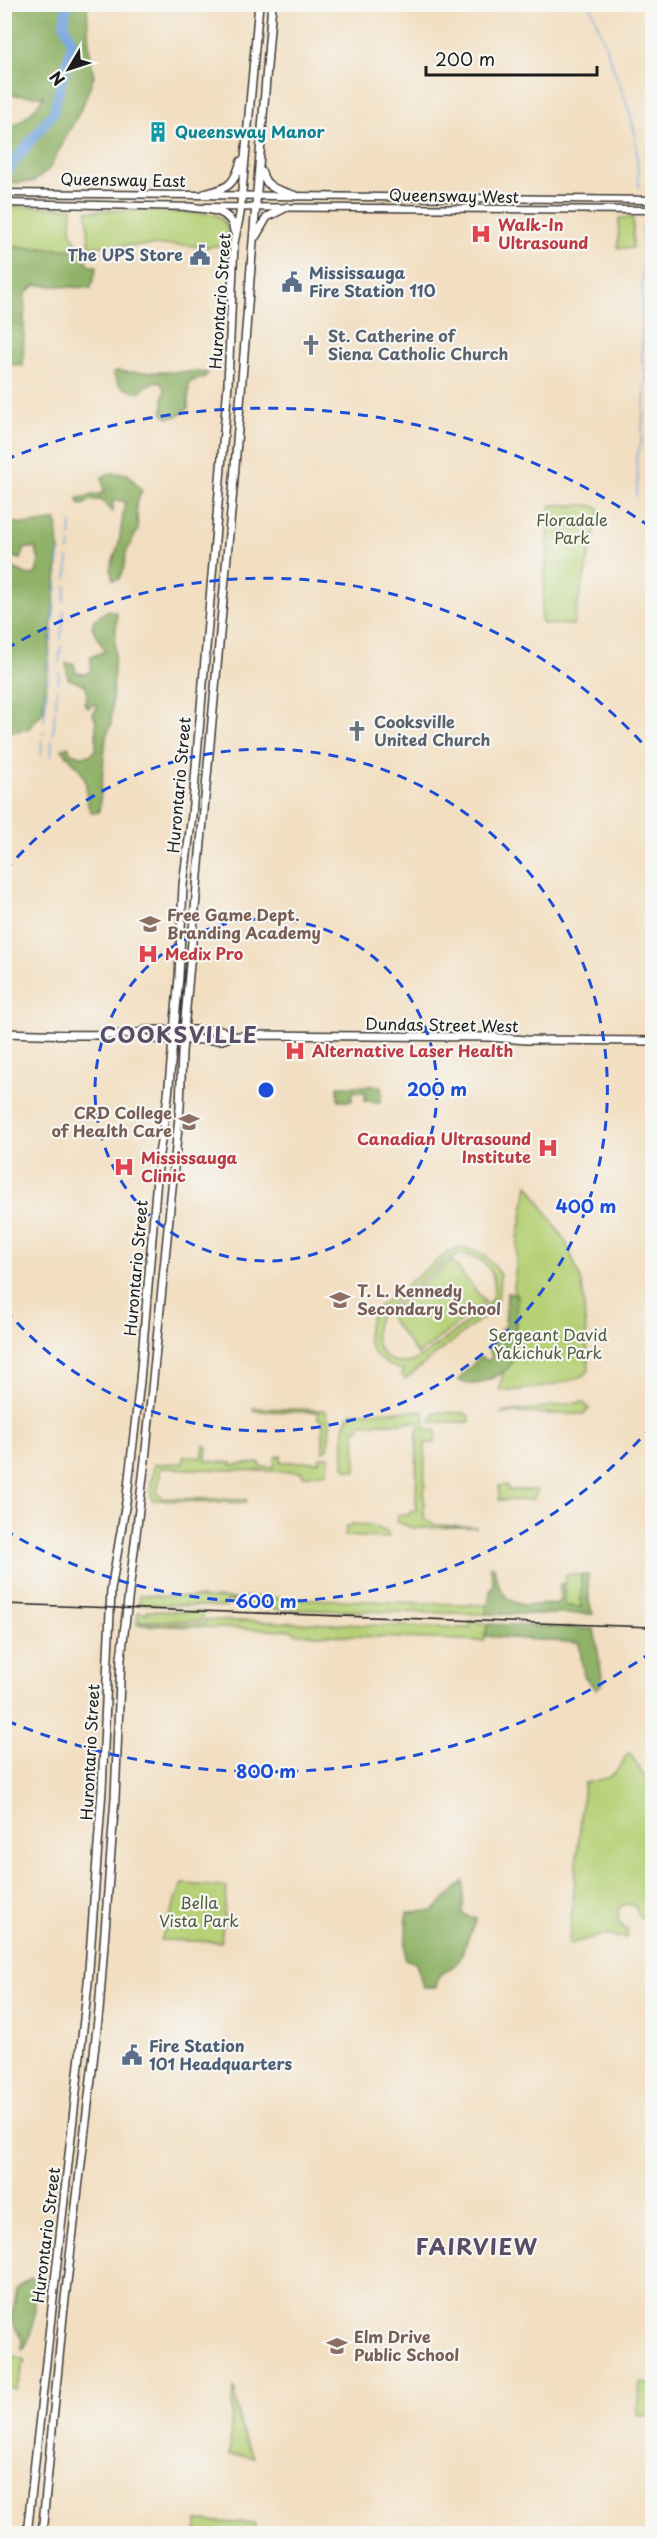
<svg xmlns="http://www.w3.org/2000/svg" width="657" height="2538" viewBox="0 0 657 2538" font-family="'Playpen Sans',sans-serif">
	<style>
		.green { fill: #b6d076; stroke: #697649; stroke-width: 1.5; fill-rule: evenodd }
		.forest { fill: #90b267; stroke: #566742; stroke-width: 1.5 }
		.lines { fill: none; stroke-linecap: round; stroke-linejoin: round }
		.stream { stroke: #72a4dd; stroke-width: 1.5 }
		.river { stroke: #72a4dd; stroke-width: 10 }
		.secondary-casing { stroke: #3c3935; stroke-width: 9 }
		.primary-casing { stroke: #3c3935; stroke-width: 10 }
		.secondary { stroke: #fff; stroke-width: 6 }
		.primary { stroke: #fff; stroke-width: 7 }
		.rail { stroke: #1c1c1c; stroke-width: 1.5 }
		.ring { fill: none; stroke: #1d4ed8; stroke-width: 3; stroke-dasharray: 10 8 }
		.labels { text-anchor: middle; stroke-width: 4.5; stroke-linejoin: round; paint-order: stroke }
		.culture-label { font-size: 16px; font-weight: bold; fill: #0d838f; stroke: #f6f6f2; text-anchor: start }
		.street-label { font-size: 16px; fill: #1c1c1c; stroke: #f6f6f2 }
		.health-label { font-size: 16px; font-weight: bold; fill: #be3a42; stroke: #f6f6f2; text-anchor: start }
		.service-label { font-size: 16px; font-weight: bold; fill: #4e5e75; stroke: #f6f6f2; text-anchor: start }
		.worship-label { font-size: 16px; font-weight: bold; fill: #5b616d; stroke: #f6f6f2; text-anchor: start }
		.park-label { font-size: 16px; fill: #525b3c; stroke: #f6f6f2 }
		.education-label { font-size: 16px; font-weight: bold; fill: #785e54; stroke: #f6f6f2; text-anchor: start }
		.district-label { font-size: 22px; font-weight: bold; letter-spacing: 1.5px; fill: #594d65; stroke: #f6f6f2 }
		.centre { fill: #1d4ed8; stroke: #f6f6f2; stroke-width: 3 }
		.ring-label { font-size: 18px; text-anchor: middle; font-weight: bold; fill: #1d4ed8; stroke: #f6f6f2; stroke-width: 4.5; stroke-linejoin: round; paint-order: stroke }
	</style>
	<rect width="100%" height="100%" fill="#f6f6f2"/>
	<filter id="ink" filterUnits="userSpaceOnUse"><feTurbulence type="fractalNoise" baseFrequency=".0167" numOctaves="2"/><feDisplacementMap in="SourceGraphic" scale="12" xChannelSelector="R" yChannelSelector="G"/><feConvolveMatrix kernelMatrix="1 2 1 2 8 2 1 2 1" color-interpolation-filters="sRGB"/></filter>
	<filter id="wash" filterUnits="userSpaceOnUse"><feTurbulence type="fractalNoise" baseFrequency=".008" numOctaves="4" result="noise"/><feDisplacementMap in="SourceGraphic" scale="24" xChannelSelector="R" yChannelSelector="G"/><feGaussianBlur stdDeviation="1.35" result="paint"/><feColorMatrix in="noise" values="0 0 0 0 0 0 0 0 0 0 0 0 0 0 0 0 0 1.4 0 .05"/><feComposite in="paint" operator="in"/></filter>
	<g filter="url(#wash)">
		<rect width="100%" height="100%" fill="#f2dec0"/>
		<!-- green -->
		<path class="green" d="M4,206L72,208L71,232L80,250L5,246Z
			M138,210L214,214C227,220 229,231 229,244L207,247L183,245L91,246L89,243L87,211Z
			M619,218H633V248H618Z
			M551,505H590L600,509L573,625L544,624L541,620Z
			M528,1184L567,1244L582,1283L589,1370C581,1384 515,1391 499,1391L510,1341L518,1239Z
			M459,1248L474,1250L485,1256L494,1265L500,1275L498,1300L486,1315L405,1379L401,1374L405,1371C372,1363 356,1338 377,1308L447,1253ZM458,1255C473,1255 486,1259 492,1274C495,1282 495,1292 491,1300C485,1310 422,1359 411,1362C379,1369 366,1334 383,1311L449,1259Z
			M452,1261L485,1302L418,1355L386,1313Z
			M583,1402L589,1409L584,1414L500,1413Z
			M253,1408L325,1410L330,1422L328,1449L323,1451V1420L318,1419V1412L253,1411Z
			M424,1411L425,1429L436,1430L435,1443H425L424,1519L429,1520L435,1525L477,1527L412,1528L396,1521L398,1515H409L412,1510H416L417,1429L419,1428V1422L361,1424L360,1428L355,1429L356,1471L346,1469L344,1465C345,1449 339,1421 353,1412Z
			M434,1412L464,1413L469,1416L470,1422H431V1417H434Z
			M204,1445L207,1447L206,1461L232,1463V1465L260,1463L261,1467H274L275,1457L281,1456V1462H319L320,1457H329L328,1472L303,1476L302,1472L161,1468L157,1493L162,1498L247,1500L246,1503L153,1500L150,1491L154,1464L183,1463L184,1456L202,1458Z
			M507,1485L508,1490H538L533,1500H499V1486Z
			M352,1524L370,1525L387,1532L389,1536L384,1538L345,1536L346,1526H352Z
			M565,1574L581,1575V1607L565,1606Z
			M139,1595L237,1599L238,1601H227L226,1607L139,1604Z
			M243,1597H249L487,1605L486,1614L270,1609L245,1604Z
			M147,1611L202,1612V1621H137L138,1612L146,1614Z
			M205,1620L470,1628V1621L488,1624L484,1641L297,1634L291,1630L137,1625V1623L205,1624Z
			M630,1753L652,1789V1918L640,1917L634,1905L626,1904L619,1908C616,1918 618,1925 627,1930V1938L603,1935L569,1944L584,1783C596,1782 612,1778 619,1768C624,1762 623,1757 630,1753Z
			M182,1884L227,1887L221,1942L161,1940Z
			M8,2354L25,2360L16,2390L5,2387V2365Z
			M640,2383L652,2384V2416L637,2415Z
			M234,2386L242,2432L253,2457L229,2455Z
			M197,2521L255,2524L254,2533H196Z"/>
		<!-- forest -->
		<path class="forest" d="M5,4L87,5L89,47L94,76L83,105L49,169L33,182L5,183V129C20,125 37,108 44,96L5,95Z
			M5,247L80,250L90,266H97L91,288L35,285L25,294L23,366L7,364L5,371Z
			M116,371C147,375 178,369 208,373L203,378L189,382L188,408L180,415L169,418L163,414V397L165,389L159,381L146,386L138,393C124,389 118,387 113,373Z
			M111,473L128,474L142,491L136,504L138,529L126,553L124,568L119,579L113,580L110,569L119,543L125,501L113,500V512L101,500H91L83,505L79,504L78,498L104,493L102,477Z
			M4,520C20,527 41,523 57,520L59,551L43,712L28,729L5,733L4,592L11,586L5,579V564L28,575L36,574L39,560L35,548H25L21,559L5,555Z
			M108,610L117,613L111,724L106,737L99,812L92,813C84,802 88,793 85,780C81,766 69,760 62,749L68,746L71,753L81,756L90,755L96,749V721L93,714L98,707L94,704L88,708L84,703L87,697L86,685L68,679L66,663L74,664L76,673L86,674L91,670V657L105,651L92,627L94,620Z
			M338,1086H382L381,1102L365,1101V1092H352V1101H340L338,1098Z
			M507,1293L517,1294C516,1306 516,1358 511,1364C504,1374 495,1377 484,1381C474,1386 468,1385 458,1380L480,1357L488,1361L492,1357L488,1349L505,1324Z
			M490,1566H494C500,1608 520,1608 558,1603L561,1598L559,1585L565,1582V1606L581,1607V1575H588L589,1602L593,1614H486L491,1587H494Z
			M488,1624L594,1629L603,1683L596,1689L584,1676L579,1643L485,1636Z
			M464,1881L463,1914L476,1919L458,1963L439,1975L436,1987H423L416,1963L405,1959L407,1912L433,1911Z
			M31,2277L36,2281C36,2299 35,2338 22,2350C22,2342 23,2333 15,2328L12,2317L17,2289Z"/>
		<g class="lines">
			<!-- stream -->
			<path class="stream" d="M590,4L630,113L635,133L639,187
				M636,497L638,477L636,459L641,444L646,377L642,361L643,226
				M70,537L71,523
				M69,551L70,543
				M58,565L60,549
				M58,574V572
				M67,579L68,558
				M56,594L57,581
				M64,601L66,586
				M53,622L55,602
				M61,639L64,611
				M51,643L53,629
				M50,654V651
				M59,665L61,646
				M49,672L50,661
				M48,682L49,678
				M58,683L59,673
				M56,706L57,689
				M44,721L47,691
				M43,734L44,731
				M53,734L55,712
				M41,756L42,740
				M51,757L52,741"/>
			<!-- river -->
			<path class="river" d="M4,174L53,113L71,48V39L64,24L67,4"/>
		</g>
	</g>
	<g filter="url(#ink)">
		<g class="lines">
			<!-- secondary casing -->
			<g class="secondary-casing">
				<path id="secondary" d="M4,193L652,200
					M4,203L193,207
					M206,207L652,210"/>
			</g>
			<!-- primary casing -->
			<g class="primary-casing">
				<path id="primary" d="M262,172C265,189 282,191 296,196
					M204,194C228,188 234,186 241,161
					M188,207C205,209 232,208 234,231
					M256,236L267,217L287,207
					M4,1033C27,1033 133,1039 146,1030H221L230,1037
					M141,1033L146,1039L222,1040L230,1037L251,1035L489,1037L527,1040L652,1041
					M27,2534L88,1983L102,1790L111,1590L127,1496L140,1381L159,1154L168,1096L179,977L183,885L192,815L228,384L234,243L240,214L259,4
					M42,2534L63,2316L99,2011L115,1798L121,1658L145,1460L180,1107L182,1052L234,479L272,4"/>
			</g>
			<!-- secondary -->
			<use href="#secondary" class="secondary"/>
			<!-- primary -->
			<use href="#primary" class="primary"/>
			<!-- rail -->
			<path class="rail" d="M4,1604L652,1627"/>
		</g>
	</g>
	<!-- distance rings -->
	<g class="ring">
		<circle cx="266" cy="1090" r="171"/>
		<path d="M5 871A341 341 0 1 1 5 1309"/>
		<path d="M652 1426A512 512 0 0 1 6 1531M6 649A512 512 0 0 1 652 754"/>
		<path d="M652 1652A682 682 0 0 1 5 1720M5 460A682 682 0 0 1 652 528"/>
	</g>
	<!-- icons -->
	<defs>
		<g id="building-bare" transform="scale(1.62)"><path d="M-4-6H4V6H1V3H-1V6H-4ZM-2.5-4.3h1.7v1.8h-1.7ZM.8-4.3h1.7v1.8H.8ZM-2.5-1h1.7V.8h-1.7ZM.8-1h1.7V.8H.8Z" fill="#0f9aa8" stroke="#f6f6f2" stroke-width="2.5" paint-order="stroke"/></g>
		<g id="hospital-bare" transform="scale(1.62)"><path d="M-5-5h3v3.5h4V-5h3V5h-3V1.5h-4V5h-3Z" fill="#e0444e" stroke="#f6f6f2" stroke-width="2.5" paint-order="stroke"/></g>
		<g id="civic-bare" transform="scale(1.62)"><path d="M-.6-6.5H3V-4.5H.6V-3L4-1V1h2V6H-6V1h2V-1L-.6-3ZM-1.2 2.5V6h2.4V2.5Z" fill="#5c6f8a" stroke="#f6f6f2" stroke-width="2.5" paint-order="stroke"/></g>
		<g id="church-bare" transform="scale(1.62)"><path d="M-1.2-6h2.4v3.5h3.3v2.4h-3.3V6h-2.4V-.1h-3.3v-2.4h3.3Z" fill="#6b7280" stroke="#f6f6f2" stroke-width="2.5" paint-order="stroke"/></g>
		<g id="university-bare" transform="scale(1.62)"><path d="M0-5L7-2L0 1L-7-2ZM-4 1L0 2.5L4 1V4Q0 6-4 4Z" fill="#8d6e63" stroke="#f6f6f2" stroke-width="2.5" paint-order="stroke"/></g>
		<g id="school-bare" transform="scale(1.62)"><path d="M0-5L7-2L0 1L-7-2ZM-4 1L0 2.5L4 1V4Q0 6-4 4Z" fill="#8d6e63" stroke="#f6f6f2" stroke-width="2.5" paint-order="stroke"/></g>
	</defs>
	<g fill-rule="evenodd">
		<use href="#building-bare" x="158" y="132"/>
		<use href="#hospital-bare" x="481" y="234"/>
		<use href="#civic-bare" x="200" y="255"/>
		<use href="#civic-bare" x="292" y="282"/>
		<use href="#church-bare" x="311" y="345"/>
		<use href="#church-bare" x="357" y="731"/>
		<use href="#university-bare" x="150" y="924"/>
		<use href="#hospital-bare" x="148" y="954"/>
		<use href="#hospital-bare" x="295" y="1051"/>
		<use href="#university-bare" x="189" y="1122"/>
		<use href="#hospital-bare" x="548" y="1148"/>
		<use href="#hospital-bare" x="124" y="1167"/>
		<use href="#school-bare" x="340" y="1300"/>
		<use href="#civic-bare" x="132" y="2055"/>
		<use href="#school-bare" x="337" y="2346"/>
	</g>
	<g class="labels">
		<!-- culture labels -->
		<g class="culture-label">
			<text x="175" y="138">Queensway Manor</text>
		</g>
		<!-- street labels -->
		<g class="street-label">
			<text transform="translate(123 180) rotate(1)" y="6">Queensway East</text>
			<text transform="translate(454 196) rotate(1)" y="6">Queensway West</text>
			<text transform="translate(220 301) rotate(-86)" y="6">Hurontario Street</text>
			<text transform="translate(179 785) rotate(-85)" y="6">Hurontario Street</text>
			<text transform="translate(442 1025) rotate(1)" y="6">Dundas Street West</text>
			<text transform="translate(136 1268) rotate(-85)" y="6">Hurontario Street</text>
			<text transform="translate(90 1752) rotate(-87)" y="6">Hurontario Street</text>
			<text transform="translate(46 2235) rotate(-83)" y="6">Hurontario Street</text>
		</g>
		<!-- health labels -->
		<g class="health-label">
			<text x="498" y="231">Walk-In<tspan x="498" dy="18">Ultrasound</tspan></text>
			<text x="165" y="960">Medix Pro</text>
			<text x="312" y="1057">Alternative Laser Health</text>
			<text x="531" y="1145" text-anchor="end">Canadian Ultrasound<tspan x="531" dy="18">Institute</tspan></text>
			<text x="141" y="1164">Mississauga<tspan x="141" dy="18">Clinic</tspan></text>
		</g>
		<!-- service labels -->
		<g class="service-label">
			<text x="183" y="261" text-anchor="end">The UPS Store</text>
			<text x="309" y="279">Mississauga<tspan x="309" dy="18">Fire Station 110</tspan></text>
			<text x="149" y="2052">Fire Station<tspan x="149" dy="18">101 Headquarters</tspan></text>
		</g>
		<!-- worship labels -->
		<g class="worship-label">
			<text x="328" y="342">St. Catherine of<tspan x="328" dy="18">Siena Catholic Church</tspan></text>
			<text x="374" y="728">Cooksville<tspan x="374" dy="18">United Church</tspan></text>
		</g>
		<!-- park labels -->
		<g class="park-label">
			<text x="572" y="526">Floradale<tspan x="572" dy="18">Park</tspan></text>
			<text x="548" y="1341">Sergeant David<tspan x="548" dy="18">Yakichuk Park</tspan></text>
			<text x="199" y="1909">Bella<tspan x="199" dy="18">Vista Park</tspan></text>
		</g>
		<!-- education labels -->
		<g class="education-label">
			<text x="167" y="921">Free Game Dept.<tspan x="167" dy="18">Branding Academy</tspan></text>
			<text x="172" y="1119" text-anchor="end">CRD College<tspan x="172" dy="18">of Health Care</tspan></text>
			<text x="357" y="1297">T. L. Kennedy<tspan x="357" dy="18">Secondary School</tspan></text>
			<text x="354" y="2343">Elm Drive<tspan x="354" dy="18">Public School</tspan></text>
		</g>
		<!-- district labels -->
		<g class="district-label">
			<text x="179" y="1043">COOKSVILLE</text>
			<text x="477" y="2255">FAIRVIEW</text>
		</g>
	</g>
	<circle cx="266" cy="1090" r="9" class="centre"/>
	<g class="ring-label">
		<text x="437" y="1096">200 m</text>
		<text x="586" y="1213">400 m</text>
		<text x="266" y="1608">600 m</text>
		<text x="266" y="1778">800 m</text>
	</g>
	<!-- margin -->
	<rect width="657" height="2538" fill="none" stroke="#f6f6f2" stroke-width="24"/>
	<!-- north arrow -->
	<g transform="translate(69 69) rotate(231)" stroke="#f6f6f2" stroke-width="4.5" paint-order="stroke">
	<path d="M0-4.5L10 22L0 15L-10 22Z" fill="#1c1c1c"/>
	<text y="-9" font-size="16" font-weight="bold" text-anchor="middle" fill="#1c1c1c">N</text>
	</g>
	<!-- scale -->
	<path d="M426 66v9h171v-9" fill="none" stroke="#1c1c1c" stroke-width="3"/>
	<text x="435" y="66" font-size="18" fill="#1c1c1c" stroke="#f6f6f2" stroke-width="4.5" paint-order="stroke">200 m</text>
</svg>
